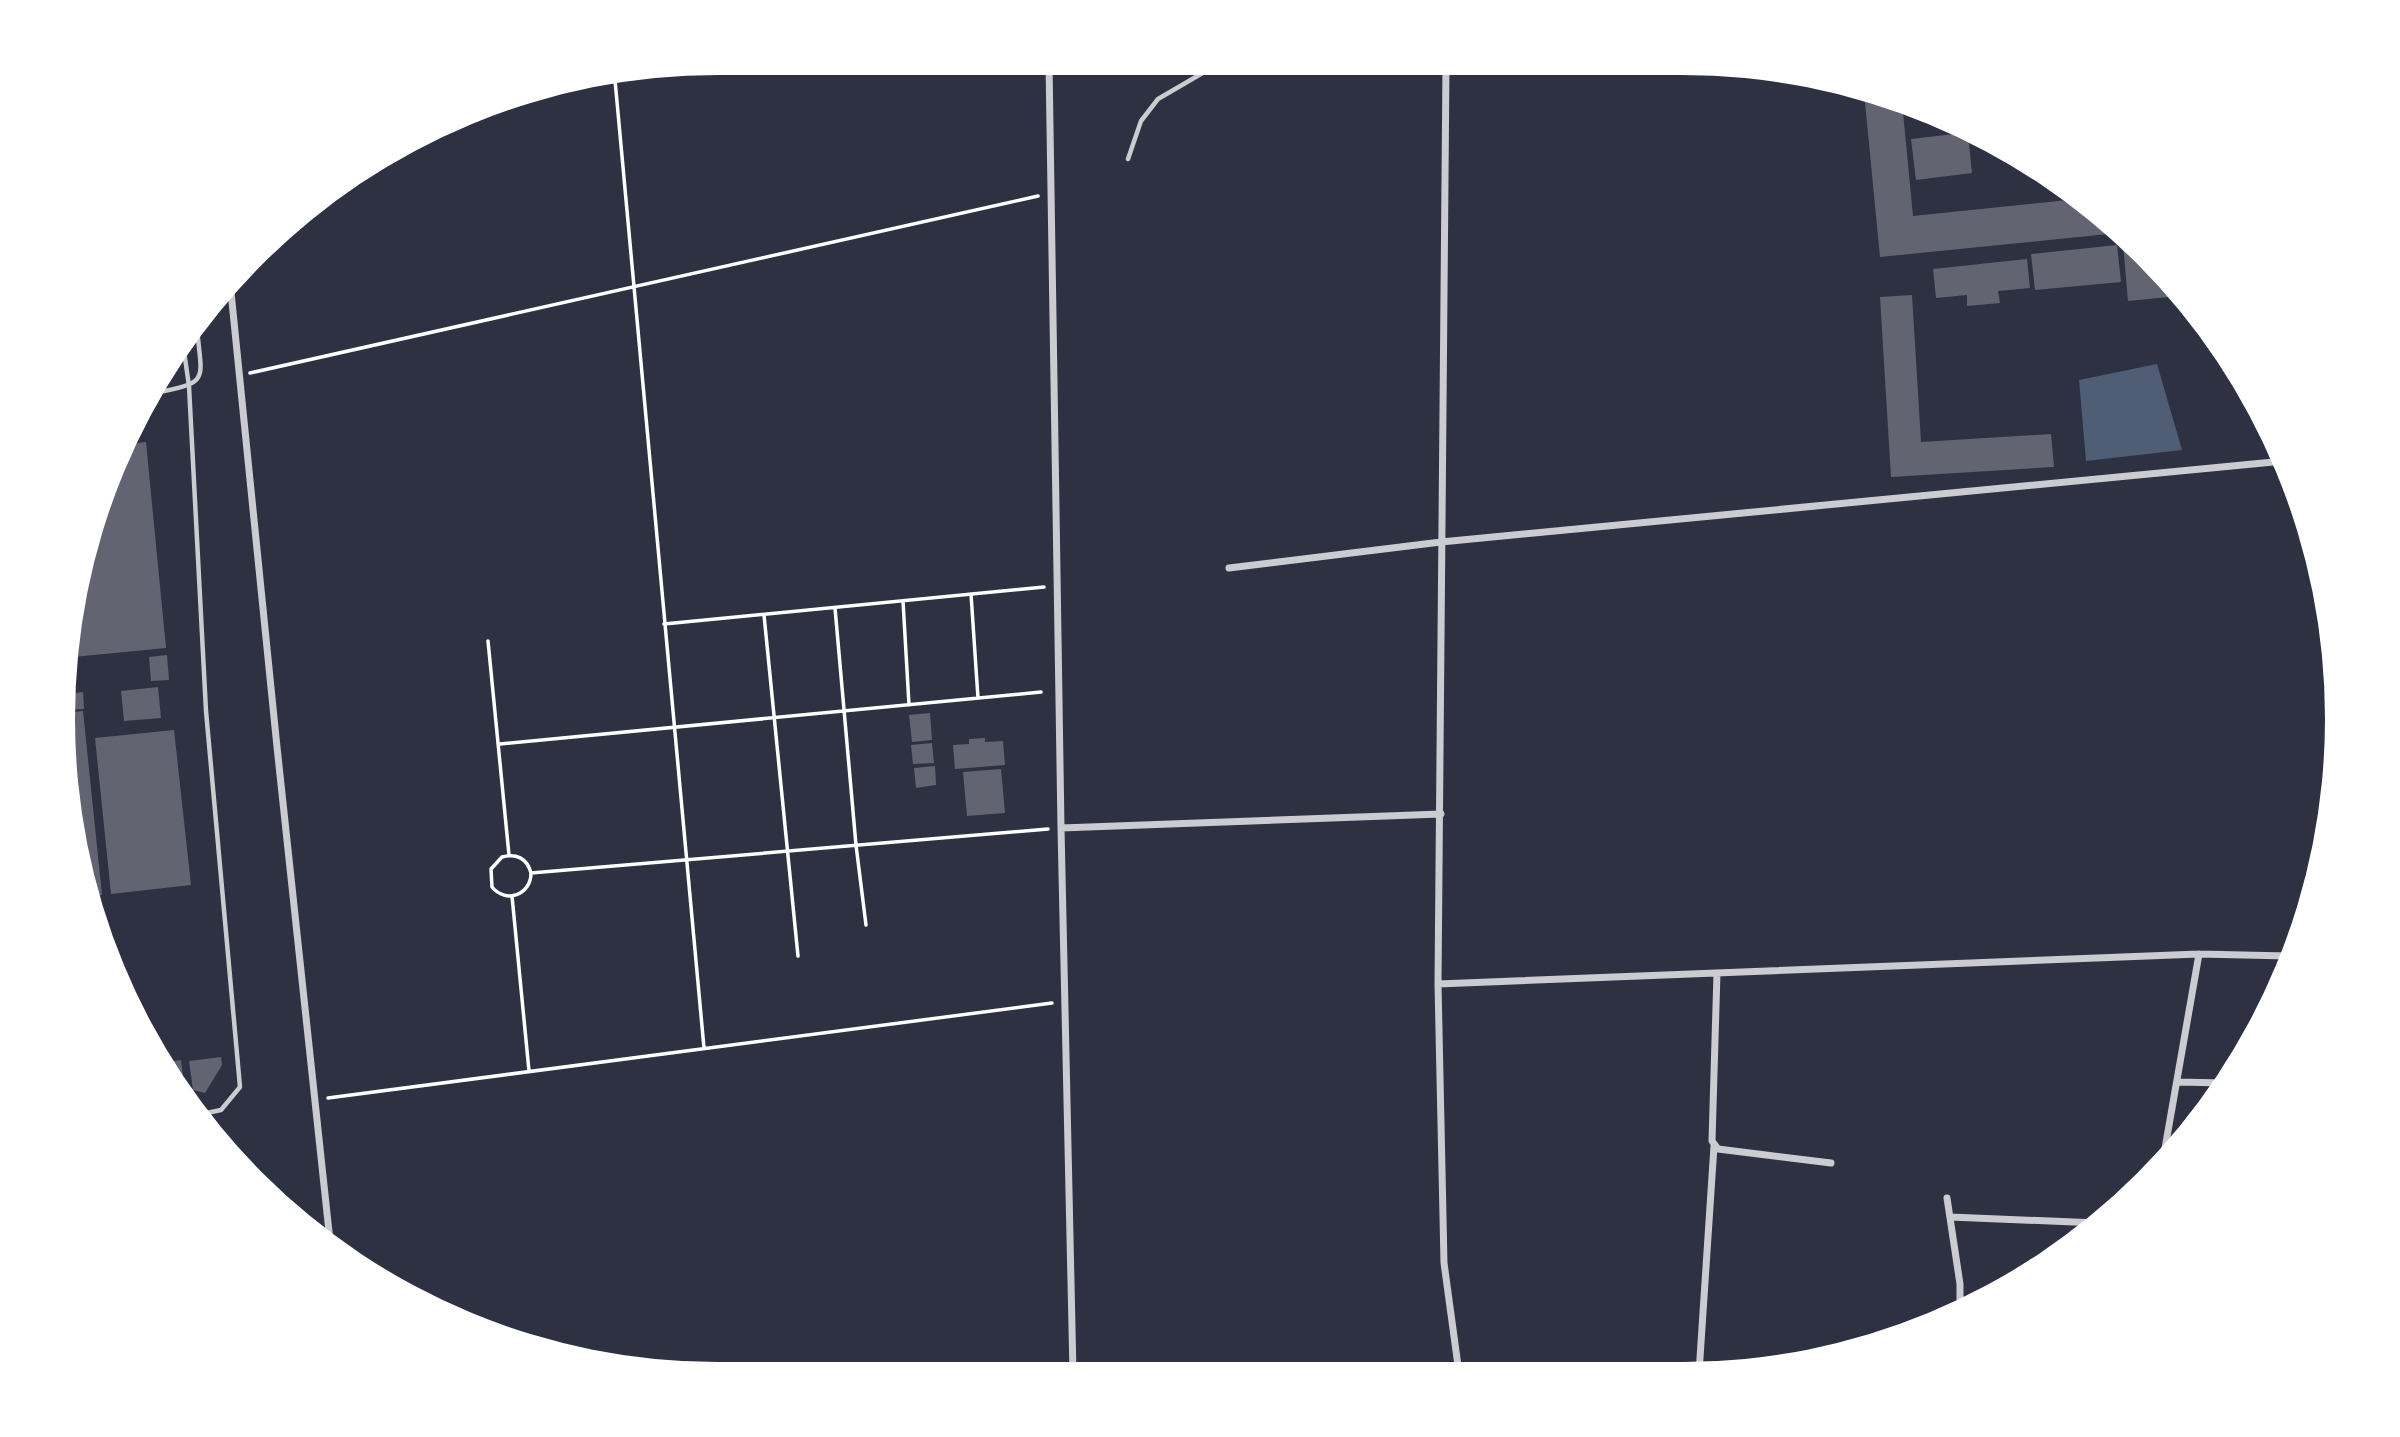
<svg xmlns="http://www.w3.org/2000/svg" width="2400" height="1437" viewBox="0 0 2400 1437" font-family="Roboto,sans-serif">
	<style>
		.water { fill: #4f5d75 }
		.building { fill: #626471 }
		.lines { fill: none; stroke-linecap: round; stroke-linejoin: round }
		.path { stroke: #fff; stroke-width: 3.5 }
		.service { stroke: #caccd0; stroke-width: 4.5 }
		.minor { stroke: #caccd0; stroke-width: 7 }
	</style>
	<rect width="100%" height="100%" fill="#2d3142"/>
	<!-- water -->
	<path class="water" d="M2157,364L2182,450L2086,461L2079,380Z"/>
	<!-- building -->
	<path class="building" d="M1864,92L1893,98L1902,102L1913,216L2077,199L2118,233L1880,257Z
		M1963,133L1968,135L1972,173L1916,180L1911,139Z
		M2123,244H2131L2145,255L2179,296L2128,301Z
		M2117,245L2121,282L2035,290L2031,254Z
		M2027,259L2030,288L1998,291L2000,303L1967,306V295L1936,298L1933,269Z
		M1912,295L1921,442L2051,434L2054,467L1891,477L1880,297Z
		M146,442L166,648L73,657L98,508L130,444Z
		M167,655L169,680L151,681L149,657Z
		M158,687L161,718L124,721L121,691Z
		M83,692L84,709L64,710L67,694Z
		M83,711L102,895L92,896L63,719L64,713Z
		M930,713L932,740L912,742L909,715Z
		M174,730L191,885L111,894L95,738Z
		M985,738V742L1003,741L1005,765L955,769L953,745L969,744V739Z
		M932,743L934,763L913,764L911,745Z
		M935,766L936,785L916,788L914,768Z
		M1001,769L1005,813L967,816L963,772Z
		M221,1057L222,1065L205,1093L193,1090L189,1061Z
		M181,1060L185,1092L168,1062Z"/>
	<g class="lines">
		<!-- path -->
		<path class="path" d="M615,80L704,1048
			M250,373L1038,196
			M971,594L978,698
			M903,601L909,705
			M835,608L856,845L866,925
			M764,615L798,956
			M664,624L1044,587
			M488,641L509,855
			M500,744L1041,692
			M531,873C527,858 516,853 502,857L491,869L492,887C506,904 531,895 531,873L1048,829
			M512,896L529,1071
			M328,1098L1052,1003"/>
		<!-- service -->
		<path class="service" d="M1128,159L1141,121L1158,99L1218,64
			M183,344L189,386L206,711L240,1087L221,1110L197,1115
			M155,393C210,382 202,382 197,329"/>
		<!-- minor -->
		<path class="minor" d="M1049,63L1061,828L1073,1373
			M1446,64L1438,984L1444,1263L1459,1373
			M231,292L277,747L330,1241
			M1229,568L1441,542L2284,461
			M1061,828L1441,814
			M1717,973L1712,1141L1718,1149L1831,1163
			M1438,984L2199,954L2291,956
			M2177,1082L2226,1083
			M2164,1154L2199,954
			M1947,1198L1960,1284V1307
			M1950,1217L2098,1223
			M1699,1373L1714,1146"/>
	</g>
	<!-- crop -->
	<path d="M0 0H2400V1437H0ZM718 75H1682A643 643 0 0 1 2325 718V719A643 643 0 0 1 1682 1362H718A643 643 0 0 1 75 719V718A643 643 0 0 1 718 75Z" fill="#fff" fill-rule="evenodd"/>
</svg>
